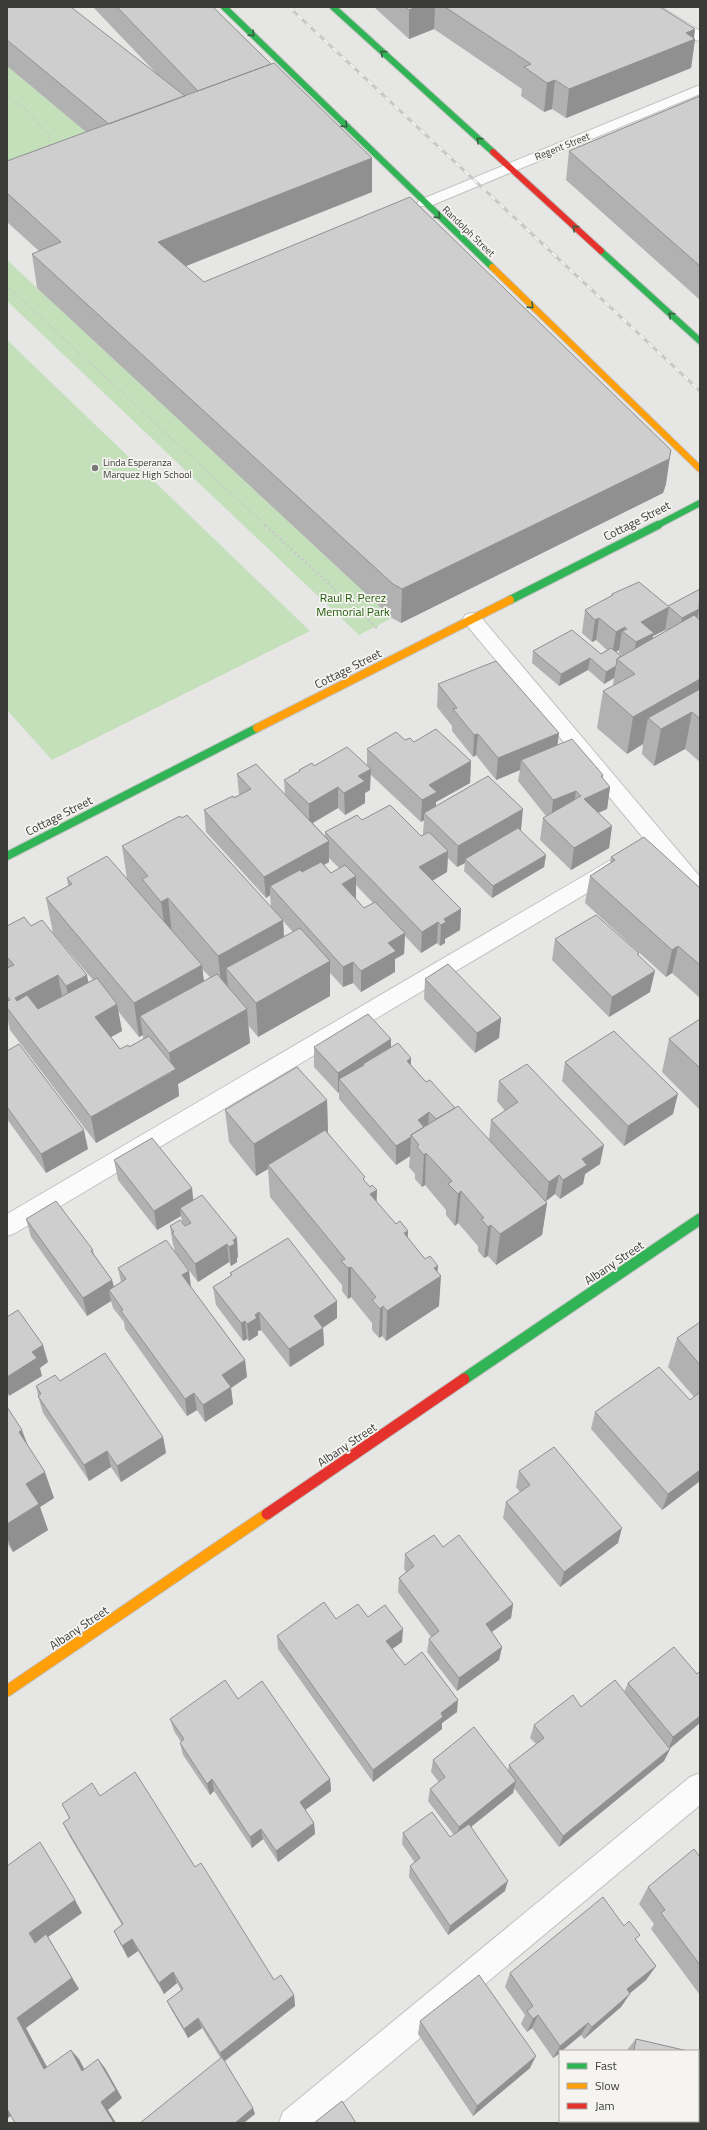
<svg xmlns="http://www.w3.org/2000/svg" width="707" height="2130" viewBox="0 0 707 2130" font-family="'Titillium Web',sans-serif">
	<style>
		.green { fill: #c3e0bb }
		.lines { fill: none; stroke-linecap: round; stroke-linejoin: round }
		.lane-casing { stroke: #c2c2c0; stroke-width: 2 }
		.street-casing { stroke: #c2c2c0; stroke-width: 2 }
		.fast-far2-casing { stroke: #c2c2c0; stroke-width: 8 }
		.fast-far1-casing { stroke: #c2c2c0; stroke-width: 10 }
		.fast-casing { stroke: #c2c2c0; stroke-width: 13 }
		.slow-far2-casing { stroke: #c2c2c0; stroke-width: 8 }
		.slow-far1-casing { stroke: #c2c2c0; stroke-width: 10 }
		.slow-casing { stroke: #c2c2c0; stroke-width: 13 }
		.jam-far1-casing { stroke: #c2c2c0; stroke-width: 8 }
		.jam-casing { stroke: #c2c2c0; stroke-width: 13 }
		.path-far1 { stroke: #c7c7c6; stroke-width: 1.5; stroke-dasharray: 1.5 2; stroke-linecap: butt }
		.path { stroke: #c7c7c6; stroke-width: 2.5; stroke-dasharray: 2 3; stroke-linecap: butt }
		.lane { fill: #fbfbfb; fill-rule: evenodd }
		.street { fill: #fbfbfb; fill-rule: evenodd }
		.fast-far2 { stroke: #30b455; stroke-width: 6 }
		.fast-far1 { stroke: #30b455; stroke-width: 8 }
		.fast { stroke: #30b455; stroke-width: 11 }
		.slow-far2 { stroke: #ff9f0a; stroke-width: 6 }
		.slow-far1 { stroke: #ff9f0a; stroke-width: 8 }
		.slow { stroke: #ff9f0a; stroke-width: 11 }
		.jam-far1 { stroke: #e5322d; stroke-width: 6 }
		.jam { stroke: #e5322d; stroke-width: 11 }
		.rail-casing { stroke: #c8c8c7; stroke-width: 3 }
		.rail { stroke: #f5f4f0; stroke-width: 2; stroke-dasharray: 6; stroke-linecap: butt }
		.wall { fill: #b2b1b1; fill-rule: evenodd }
		.shaded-wall { fill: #919090 }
		.building { fill: #cfcece; stroke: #919090 }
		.oneway { stroke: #385f42 }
		.poi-dot { fill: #777776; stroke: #f5f4f0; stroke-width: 1.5 }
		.labels { text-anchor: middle; stroke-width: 3.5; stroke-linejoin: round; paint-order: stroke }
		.far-street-label { font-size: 10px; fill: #3b3b3a; stroke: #f5f4f0 }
		.far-poi-label { font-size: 10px; fill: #3b3b3a; stroke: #f5f4f0; text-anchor: start }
		.street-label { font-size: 12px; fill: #3b3b3a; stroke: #f5f4f0 }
		.park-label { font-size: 12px; fill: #225d0b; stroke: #f5f4f0 }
	</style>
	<rect width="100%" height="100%" fill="#e6e6e4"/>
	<!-- green -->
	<path class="green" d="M7,66L116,157L7,197Z
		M7,260L392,618L359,635L7,301Z
		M7,340L310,631L52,760L7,710Z"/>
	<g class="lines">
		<!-- lane casing -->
		<g class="lane-casing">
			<path id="lane" d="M472,613L479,615L700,877V899L693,897L656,852L15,1233L7,1236V1214L645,840L465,623L463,619L465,615Z
				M700,1773V1805L318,2123H279L283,2112L690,1777Z"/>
		</g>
		<!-- street casing -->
		<g class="street-casing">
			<path id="street" d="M645,7H661L700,31V41L695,40Z
				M700,85V94L430,206H420L417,203L420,200Z"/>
		</g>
		<!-- fast-far2 casing -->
		<g class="fast-far2-casing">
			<path id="fast-far2" d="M224,7L492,267
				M333,7L493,152
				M601,251L700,341
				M656,526L700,503"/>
		</g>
		<!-- fast-far1 casing -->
		<g class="fast-far1-casing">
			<path id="fast-far1" d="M510,600L658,525
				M7,856L257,728"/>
		</g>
		<!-- fast casing -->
		<g class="fast-casing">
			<path id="fast" d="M464,1379L700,1219"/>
		</g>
		<!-- slow-far2 casing -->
		<g class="slow-far2-casing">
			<path id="slow-far2" d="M492,267L700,469"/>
		</g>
		<!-- slow-far1 casing -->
		<g class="slow-far1-casing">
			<path id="slow-far1" d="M257,728L510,600"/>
		</g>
		<!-- slow casing -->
		<g class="slow-casing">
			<path id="slow" d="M7,1691L267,1514"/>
		</g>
		<!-- jam-far1 casing -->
		<g class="jam-far1-casing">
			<path id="jam-far1" d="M493,152L601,251"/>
		</g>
		<!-- jam casing -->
		<g class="jam-casing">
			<path id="jam" d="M267,1514L464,1379"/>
		</g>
		<!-- path-far1 -->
		<path class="path-far1" d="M7,97L24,108L50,136L49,147
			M7,286L266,526"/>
		<!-- path -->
		<path class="path" d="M265,525L378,629"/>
		<!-- lane -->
		<use href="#lane" class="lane"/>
		<!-- street -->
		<use href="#street" class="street"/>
		<!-- fast-far2 -->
		<use href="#fast-far2" class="fast-far2"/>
		<!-- fast-far1 -->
		<use href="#fast-far1" class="fast-far1"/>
		<!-- fast -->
		<use href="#fast" class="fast"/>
		<!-- slow-far2 -->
		<use href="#slow-far2" class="slow-far2"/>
		<!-- slow-far1 -->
		<use href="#slow-far1" class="slow-far1"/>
		<!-- slow -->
		<use href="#slow" class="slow"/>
		<!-- jam-far1 -->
		<use href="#jam-far1" class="jam-far1"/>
		<!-- jam -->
		<use href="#jam" class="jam"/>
		<!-- rail casing -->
		<g class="rail-casing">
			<path id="rail" d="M289,7L700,391"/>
		</g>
		<!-- rail -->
		<use href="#rail" class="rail"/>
	</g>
	<!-- wall -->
	<path class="wall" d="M7,7L155,72L93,7H213L271,64L372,158V192L186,266L204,282L666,484L663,493L401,623L392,618L37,288L32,254L39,251L7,222V161L86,132L7,66Z
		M374,7H660L695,39L691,68L566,118L552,109L544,112L521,96L522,89L434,29L409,39Z
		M700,96V300L566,180L569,151Z
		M700,589V762L685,749L654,766L642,754L643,744L627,754L597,728L603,691L613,686L614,678L604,684L588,670L559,686L532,663L533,651L601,654L607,650L596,640L592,642L582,633L585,610L611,596L612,594L668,606ZM665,630L666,631L653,638V636ZM619,650V653L622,656H621L616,652Z
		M438,684L559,733L557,745L603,775L602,778L610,787L607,809L598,813L612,826L609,848L571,870L540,840L543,818L546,816L518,781L520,770L496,780L476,755L473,757L452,731V726L437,707Z
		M405,740L414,742L471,761L470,783L436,802V806L521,830L520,831L546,855L544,867L492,898L464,871L465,863L457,867L448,858L447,872L432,881L461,909L460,930L445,939V943L440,946L437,943L421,953L405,936L404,954L395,959V972L361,992L353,983L343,987L330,973V996L258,1037L248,1025L250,1043L178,1084L179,1096L96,1143L10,1030L7,1017V926H31L89,982L93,980L53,933L46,898L68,886L67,878L127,879L122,846L271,906L270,895L266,898L206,832L204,810L239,795L237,774L285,794L284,780L299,772V770L314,766L367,765V749ZM370,774L421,822L424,820L423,834L424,835L421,836L325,832V836L313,823L338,808L345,815L365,803V793L370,790ZM329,858L339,868L331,873L324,865L329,862ZM356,885L373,903L364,908L355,898H356ZM283,921L293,932L284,936ZM202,969L210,977L204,981ZM118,1011L139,1037L143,1035V1039L129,1047L120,1049L111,1037L122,1031Z
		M611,857L700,888V998L672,973L666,977L585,903L590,876L610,863Z
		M555,939L639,953L638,955L650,992L609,1017L552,960Z
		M425,979L501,1018L499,1038L475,1053L424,999Z
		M700,1019V1110L662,1072L669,1039Z
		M391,1039V1048L411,1058V1065L426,1082L455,1107L489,1139L491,1120L505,1111L497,1101L499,1081L600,1164L585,1174L583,1184L560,1199L555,1194L546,1201L547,1203L542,1235L496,1265L488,1256L484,1258L478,1251V1246L458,1223L455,1226L446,1215V1210L425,1185L422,1187L415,1179V1174L409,1167L410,1156L396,1165L339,1099V1092L338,1093L314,1067V1047Z
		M7,1051L88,1149L46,1173L7,1119Z
		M565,1062L673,1114L624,1146L562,1081Z
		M327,1100L328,1133L365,1182L376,1201L425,1259L438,1266L437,1272L439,1306L386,1341L382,1336L379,1338L372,1330V1323L351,1297L348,1299L342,1291V1285L270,1197L268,1169L256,1176L229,1142L225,1110Z
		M114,1160L193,1200L238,1257L237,1258V1262L231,1266L229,1262L198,1282L175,1252L174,1247L173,1245L170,1226L182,1222L181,1216L157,1230L118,1180Z
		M26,1219L93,1250L94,1254L112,1280L114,1286L121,1282L118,1268L189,1271L191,1287L245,1360L247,1377L231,1388L233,1404L205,1422L197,1410L187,1416L125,1329L124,1322L113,1308L111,1301L87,1316L31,1237Z
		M230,1273L337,1318L323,1328L324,1345L290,1367L261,1330L258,1331V1335L249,1341L247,1339L243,1341L216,1305L213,1287L231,1276Z
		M700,1322V1481L662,1510L591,1429L595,1412L690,1400L694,1397L668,1367L677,1338Z
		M36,1386L163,1437L166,1453L121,1482L111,1467L89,1481L43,1413L38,1396V1395Z
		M7,1407L28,1445L54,1498L40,1507L48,1530L13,1552L7,1543Z
		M519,1471L618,1543L560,1587L503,1518L506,1502L520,1492L516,1487Z
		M443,1547L513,1604L511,1618L492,1632L502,1647L499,1660L457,1691L427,1652L429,1639L431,1637L398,1592L399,1578L406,1572L404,1569L405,1554Z
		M368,1617L402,1642L392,1649L405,1665L457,1712L442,1723V1729L373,1782L278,1649L277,1636L336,1619Z
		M700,1671L669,1748L670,1749L664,1761L559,1847L514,1788L513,1793L471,1827L505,1891L448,1935L409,1877L410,1866L415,1863L402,1844L403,1833L450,1837L454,1835L428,1801L430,1789L439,1782L431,1772L433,1760L508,1770L509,1765L536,1744L530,1738L534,1725L581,1707L624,1692L628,1683L697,1674Z
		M238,1699L330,1779L331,1791L305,1810L314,1823L315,1834L278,1862L263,1839L252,1848L214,1791L210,1795L183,1755L180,1743L181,1742L174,1731L170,1719Z
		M100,1796L195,1867L274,1980L294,1995L295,2006L224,2062L255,2114L202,2028L188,2038L172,2011L167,2001L181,1990L177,1983L164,1994L138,1951L128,1958L120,1943L114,1931L122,1925L70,1837L63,1823L69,1818L62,1804Z
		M700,1857V1995L651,1929L654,1924L639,1904L648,1887Z
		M624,1926L636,1940L656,1966L646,1980L630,1993L621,2007L584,2039L581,2035L560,2051V2053L553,2058L532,2028L527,2032L521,2024L525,2015L505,1987L510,1973Z
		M420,2021L530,2068L473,2116L418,2034Z
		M636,2039L688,2051H626Z
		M605,2121H698L700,2123H605Z"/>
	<!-- shaded-wall -->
	<path class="shaded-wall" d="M416,7H435L434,29L409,39V10Z
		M695,29L694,39H695L691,68L566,118L569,89L686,33Z
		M555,80L552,109L544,112L547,83Z
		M372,158V192L161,276L158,242Z
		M671,450L666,484L663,493L401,623L402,589Z
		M669,607L665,630L653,636L650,655L632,664L636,642L641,622Z
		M699,609L695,631L678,641L682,618Z
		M599,618L596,640L592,642L595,620Z
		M625,627L624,632L622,631L619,650L612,654L616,632Z
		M590,658L588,670L559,686L561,674Z
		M616,666L614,678L604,684L606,672Z
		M700,679V712H692L685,749L654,766L661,729L648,718L643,744L627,754L633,717Z
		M559,733L556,755L521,760L520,770L496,780L498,758Z
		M478,734L476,755L473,757L474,735Z
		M471,761L470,783L436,802V813H424V820L421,822L422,800L429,785Z
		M371,769L370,790L365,793V803L345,815L344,793L358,776Z
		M603,775L600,792L610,787L607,809L581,820L584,799L601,776Z
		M338,787V808L309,825V804Z
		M576,791L573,812L551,822L553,800Z
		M523,809L521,830L467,861L465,859V863L457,867L458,846Z
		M612,826L609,848L571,870L574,848Z
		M329,841V862L276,892L270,886V895L266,898L264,877Z
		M448,851L447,872L418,889L419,867Z
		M546,855L544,867L492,898L493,886Z
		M356,876V898L342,905V884Z
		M168,898L172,934L166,937L161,902Z
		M461,909L460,930L445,939V943L440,946L441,925L444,919Z
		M283,920L285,955L226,968L228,987L222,991L218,956Z
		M438,922L437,943L421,953L422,932Z
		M405,933L404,954L395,959V972L361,992V971L388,943Z
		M678,946L672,973L666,977L672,950Z
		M330,961V996L258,1037L256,1003Z
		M353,962V983L343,987V967Z
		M202,965L206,1000L140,1016L143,1035L139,1037L134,1003Z
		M655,971L650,992L609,1017L612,997Z
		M58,975L63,1002L22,1025L15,998Z
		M87,975L92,1002L72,1013L66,986Z
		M117,1004L122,1031L100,1043L95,1017Z
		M247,1009L250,1043L178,1084L179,1096L96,1143L91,1117L172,1072L169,1053Z
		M501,1018L499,1038L475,1053L477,1033Z
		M391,1039V1059L364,1065L363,1064L362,1077L339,1079V1092L338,1093V1073Z
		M411,1058L410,1078L407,1061Z
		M678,1094L673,1114L624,1146L628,1126Z
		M327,1100L328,1133L268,1165V1169L256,1176L254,1144Z
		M429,1112L428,1131L418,1120Z
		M84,1130L88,1149L46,1173L41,1154Z
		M411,1137L410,1156L396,1165V1146Z
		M604,1145L600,1164L585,1174L583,1184L560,1199L563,1180L582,1159Z
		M426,1153L425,1185L422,1187L424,1155Z
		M559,1175L555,1194L546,1201L549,1182Z
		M192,1188L194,1207L180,1208L181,1216L157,1230L154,1211Z
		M377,1190L376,1222L370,1194Z
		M461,1191L458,1223L455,1226L458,1194Z
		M547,1203L542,1235L496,1265L500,1234Z
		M491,1225L488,1256L484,1258L488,1227Z
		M408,1231L407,1262L404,1233Z
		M237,1238L238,1257L237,1258V1262L231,1266L229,1247L233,1240Z
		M227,1244L229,1262L198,1282L195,1264Z
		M438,1266L437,1279L441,1276L439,1306L386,1341L387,1311L434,1268Z
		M351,1267V1297L348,1299V1268Z
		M189,1271L191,1289L182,1275Z
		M112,1280L116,1298L109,1290L111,1301L87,1316L83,1298Z
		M337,1301V1318L314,1333V1316Z
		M383,1306L382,1336L379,1338L380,1309Z
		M259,1312L261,1330L258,1331V1335L249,1341L247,1324L255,1315Z
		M245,1321L247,1339L243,1341L241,1323Z
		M323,1328L324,1345L290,1367L289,1349Z
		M43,1345L48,1362L40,1368L42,1376L9,1396L7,1390V1377L32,1352Z
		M245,1360L247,1377L231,1388L233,1404L205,1422L203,1405L222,1375Z
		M194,1393L197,1410L187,1416L185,1399Z
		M22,1430L32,1457L19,1432Z
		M163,1437L166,1453L121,1482L117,1466Z
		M107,1451L111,1467L89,1481L84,1465Z
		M700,1470V1481L662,1510L668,1494Z
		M45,1472L54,1498L40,1507L48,1530L13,1552L7,1537V1524L26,1484Z
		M622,1528L618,1543L560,1587L564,1572Z
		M513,1604L511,1618L483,1638L486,1624Z
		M403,1629L402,1642L385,1654L386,1641Z
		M502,1647L499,1660L457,1691L459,1678Z
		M458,1700L457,1712L442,1723V1729L373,1782V1770L441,1713Z
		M700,1716V1723L668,1750L673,1737Z
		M670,1749L664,1761L559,1847L563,1836Z
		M212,1779L214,1791L210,1795L207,1784Z
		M330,1779L331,1791L301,1813L300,1802Z
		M516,1781L513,1793L457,1838L459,1827Z
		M314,1823L315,1834L278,1862L276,1851Z
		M261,1829L263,1839L252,1848L250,1837Z
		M508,1881L505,1891L448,1935L450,1926Z
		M75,1900L82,1913L48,1937L79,1989L26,2028L53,2078L44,2069L17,2018L35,1943L29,1933Z
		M132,1939L138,1951L128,1958L122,1946Z
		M656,1966L646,1980L618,2003L627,1989Z
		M173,1972L177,1983L164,1994L159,1983Z
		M630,1994L621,2007L584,2039L592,2027Z
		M294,1995L295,2006L223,2062L220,2053Z
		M538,2015L532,2028L527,2032L533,2019Z
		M198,2018L202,2028L188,2038L184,2029Z
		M588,2023L581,2035L562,2051H560V2053L553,2058L560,2046Z
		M71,2050L79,2059L90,2080L82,2071Z
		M536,2056L530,2068L473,2116L477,2106Z
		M98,2059L105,2068L122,2098L108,2110L116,2123H114L101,2102Z
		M7,2107L14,2113L7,2119Z
		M253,2108L255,2114L244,2123H235Z"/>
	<!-- building -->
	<path class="building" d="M7,7H71L185,96L109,124L7,40Z
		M117,7H213L271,64L198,91Z
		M406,7H416L409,10Z
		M445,7H660L695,29L686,33L695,39L569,89L555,80L547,83L524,67L531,64Z
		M274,63L372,158L158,242L204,282L410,197L671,450L669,459L402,589L393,584L32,254L61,242L7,193V161Z
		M700,96V266L569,151Z
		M639,582L668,606L700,589L699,609L682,618L669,607L641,622L654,633L636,642L622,631L627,629L625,627L616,632L599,618L595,620L585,610L613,595L612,594Z
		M694,615L700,620V679L633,717L603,691L635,674L617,659Z
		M572,630L601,654L611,648L621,656L617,659L616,666L606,672L590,658L561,674L533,651Z
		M496,661L559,733L498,758L478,734L474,735L453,709L457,708L438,684Z
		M700,689V719L692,712L661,729L648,718Z
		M436,729L471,761L429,785L437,792L422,800L367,749L396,732L405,740L410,738L414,742Z
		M572,739L603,775L601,776L610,787L584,799L612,826L574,848L543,818L581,796L576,791L553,800L521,760Z
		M347,747L371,769L358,776L365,781L344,793L338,787L309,804L284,780L300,771L299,770L312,763L314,766Z
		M256,764L329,841L264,877L204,810L233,796L234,798L251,789L237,774Z
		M488,776L523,809L458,846L424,813Z
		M390,805L421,836L429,832L448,851L419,867L461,909L444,919L446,922L441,925L438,922L422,932L325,832L357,815L362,820Z
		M187,815L283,920L218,956L168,898L161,902L142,879L148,876L122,846L180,816L182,818Z
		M518,828L546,855L493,886L465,859Z
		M644,837L700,888V965L678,946L672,950L590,876L615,860L611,857Z
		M107,856L202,965L134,1003L46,898L72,884L67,878Z
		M321,862L331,873L345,865L356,876L342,884L364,908L375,902L405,933L388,943L396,951L361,971L353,962L343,967L270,886L300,870L302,872Z
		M596,915L639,953L637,954L655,971L612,997L555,939Z
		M24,917L31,926L42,920L87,975L66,986L58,975L15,998L17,1001L27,995L38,1009L97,978L117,1004L95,1017L120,1049L128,1045L129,1047L149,1036L176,1069L91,1117L7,1008V1001L10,1000L7,996V968L14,965L7,957V926Z
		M300,928L330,961L256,1003L226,968Z
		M448,964L501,1018L477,1033L425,979Z
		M217,974L247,1009L169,1053L140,1016Z
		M368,1014L391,1039L338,1073L314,1047Z
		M700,1019V1068L669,1039Z
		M614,1031L678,1094L628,1126L565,1062Z
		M398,1043L411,1058L407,1061L426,1082L430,1080L455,1108L436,1119L429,1112L418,1120L424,1127L411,1135V1137L396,1146L339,1079L364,1065L363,1064Z
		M19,1044L84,1130L41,1154L7,1107V1051Z
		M527,1064L604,1145L582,1159L587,1165L563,1180L559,1175L549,1182L491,1120L518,1102L499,1081Z
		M297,1067L327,1100L254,1144L225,1110Z
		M458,1106L547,1203L500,1234L491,1225L488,1227L481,1219L484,1218L461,1191L458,1194L448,1184L452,1181L426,1153L424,1155L417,1147L419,1145L411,1135Z
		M325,1130L365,1177L363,1179L370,1187L372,1185L377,1190L370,1194L396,1224L400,1221L408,1231L404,1233L425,1259L430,1256L438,1266L434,1268L441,1276L387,1311L383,1306L380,1309L372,1300L376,1297L351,1267L348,1268L341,1261L345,1259L268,1165Z
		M152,1138L192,1188L154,1211L114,1160Z
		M202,1195L237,1238L233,1240L235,1244L229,1247L227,1244L195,1264L172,1233L174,1232L170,1226L180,1220L185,1226L191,1223L180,1208Z
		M56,1201L93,1250L91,1251L112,1280L83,1298L26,1219Z
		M288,1238L337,1301L314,1316L323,1328L289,1349L259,1312L255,1315L257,1318L247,1324L245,1321L241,1323L213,1287L232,1275L230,1273Z
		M166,1240L189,1271L182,1275L245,1360L222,1375L231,1387L203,1405L194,1393L185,1399L121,1311L123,1310L109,1290L126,1279L118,1268Z
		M18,1310L43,1345L32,1352L37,1358L7,1377V1317Z
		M700,1322V1365L677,1338Z
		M105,1353L163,1437L117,1466L107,1451L84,1465L38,1396L41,1394L36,1386L55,1375L60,1381Z
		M659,1367L690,1400L699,1393L700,1394V1470L668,1494L595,1412Z
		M7,1407L22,1430L19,1432L45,1472L26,1484L39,1504L7,1524Z
		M554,1447L622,1528L564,1572L506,1502L530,1485L519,1471Z
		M434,1535L443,1547L459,1535L513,1604L486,1624L502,1647L459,1678L429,1639L439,1631L399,1578L414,1566L405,1554Z
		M324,1602L336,1619L358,1604L368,1617L385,1605L403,1629L386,1641L405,1665L422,1652L458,1700L441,1713L443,1717L373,1770L277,1636Z
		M674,1647L697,1674L700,1671V1716L673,1737L628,1683Z
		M225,1680L238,1699L262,1681L330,1779L300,1802L314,1823L276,1851L261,1829L250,1837L212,1779L207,1784L180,1743L184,1739L170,1719Z
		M615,1680L670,1749L563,1836L509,1765L544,1738L534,1725L573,1695L581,1707Z
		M474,1727L516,1781L459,1827L430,1789L445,1777L433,1760Z
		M135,1772L195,1867L201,1863L274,1980L281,1975L294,1995L220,2053L198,2018L184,2029L167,2001L183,1989L173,1972L159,1983L132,1939L122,1946L114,1931L123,1924L63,1823L70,1818L62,1804L92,1783L100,1796Z
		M432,1812L450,1837L469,1824L508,1881L450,1926L410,1866L420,1858L403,1833Z
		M40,1842L75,1900L29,1933L35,1943L46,1934L72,1978L17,2018L44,2069L71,2050L82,2071L98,2059L116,2090L101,2102L114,2123H15L7,2109V1866Z
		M694,1849L700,1857V1965L661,1913L665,1910L648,1887Z
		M603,1897L624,1926L629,1921L640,1935L635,1939L656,1966L627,1989L630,1994L592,2027L588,2023L560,2046L538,2015L533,2019L527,2011L533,2006L510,1973Z
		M479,1975L536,2056L477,2106L420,2021Z
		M636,2039L688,2051H634Z
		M698,2053L700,2054V2092H698Z
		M222,2057L253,2108L235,2123H140Z
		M342,2101L356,2123H314Z
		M698,2103H700V2123H612L613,2121H698Z"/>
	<!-- one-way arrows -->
	<defs><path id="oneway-chevron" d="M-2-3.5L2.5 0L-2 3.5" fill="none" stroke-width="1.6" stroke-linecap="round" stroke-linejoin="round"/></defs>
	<g class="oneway">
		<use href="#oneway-chevron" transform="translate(252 34) rotate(44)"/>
		<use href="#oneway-chevron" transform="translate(383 53) rotate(-138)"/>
		<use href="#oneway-chevron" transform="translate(345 125) rotate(44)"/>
		<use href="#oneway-chevron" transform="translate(479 140) rotate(-138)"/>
		<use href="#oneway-chevron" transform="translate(438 216) rotate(44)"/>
		<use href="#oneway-chevron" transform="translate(575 228) rotate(-138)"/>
		<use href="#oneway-chevron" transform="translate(531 306) rotate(44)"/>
		<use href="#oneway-chevron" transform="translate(671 315) rotate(-138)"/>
	</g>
	<!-- markers -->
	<circle class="poi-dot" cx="95" cy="468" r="4"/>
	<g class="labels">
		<!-- far-street labels -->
		<g class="far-street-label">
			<text transform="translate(562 146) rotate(-22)" y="4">Regent Street</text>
			<text transform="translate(469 231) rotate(44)" y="4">Randolph Street</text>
		</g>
		<!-- far-poi labels -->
		<g class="far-poi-label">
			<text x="103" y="466">Linda Esperanza<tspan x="103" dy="12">Marquez High School</tspan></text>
		</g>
		<!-- street labels -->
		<g class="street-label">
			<text transform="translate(637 521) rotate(-27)" y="4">Cottage Street</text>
			<text transform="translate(348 669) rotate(-27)" y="4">Cottage Street</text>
			<text transform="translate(59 816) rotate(-27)" y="4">Cottage Street</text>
			<text transform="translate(614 1263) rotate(-34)" y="4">Albany Street</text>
			<text transform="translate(347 1445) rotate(-34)" y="4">Albany Street</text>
			<text transform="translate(79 1628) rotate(-34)" y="4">Albany Street</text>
		</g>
		<!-- park labels -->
		<g class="park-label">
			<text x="353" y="602">Raul R. Perez<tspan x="353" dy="14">Memorial Park</tspan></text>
		</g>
	</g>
	<!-- border -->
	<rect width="707" height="2130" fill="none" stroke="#3b3b3a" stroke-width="16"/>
	<!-- legend -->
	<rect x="559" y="2050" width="140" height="72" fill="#f5f4f0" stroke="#abaaa7"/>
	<rect x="567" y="2063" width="20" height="6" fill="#30b455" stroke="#abaaa7"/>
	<text x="595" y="2070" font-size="12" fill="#3b3b3a">Fast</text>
	<rect x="567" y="2083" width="20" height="6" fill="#ff9f0a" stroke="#abaaa7"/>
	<text x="595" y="2090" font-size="12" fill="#3b3b3a">Slow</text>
	<rect x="567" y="2103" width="20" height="6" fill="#e5322d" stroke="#abaaa7"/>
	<text x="595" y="2110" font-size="12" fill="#3b3b3a">Jam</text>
</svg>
